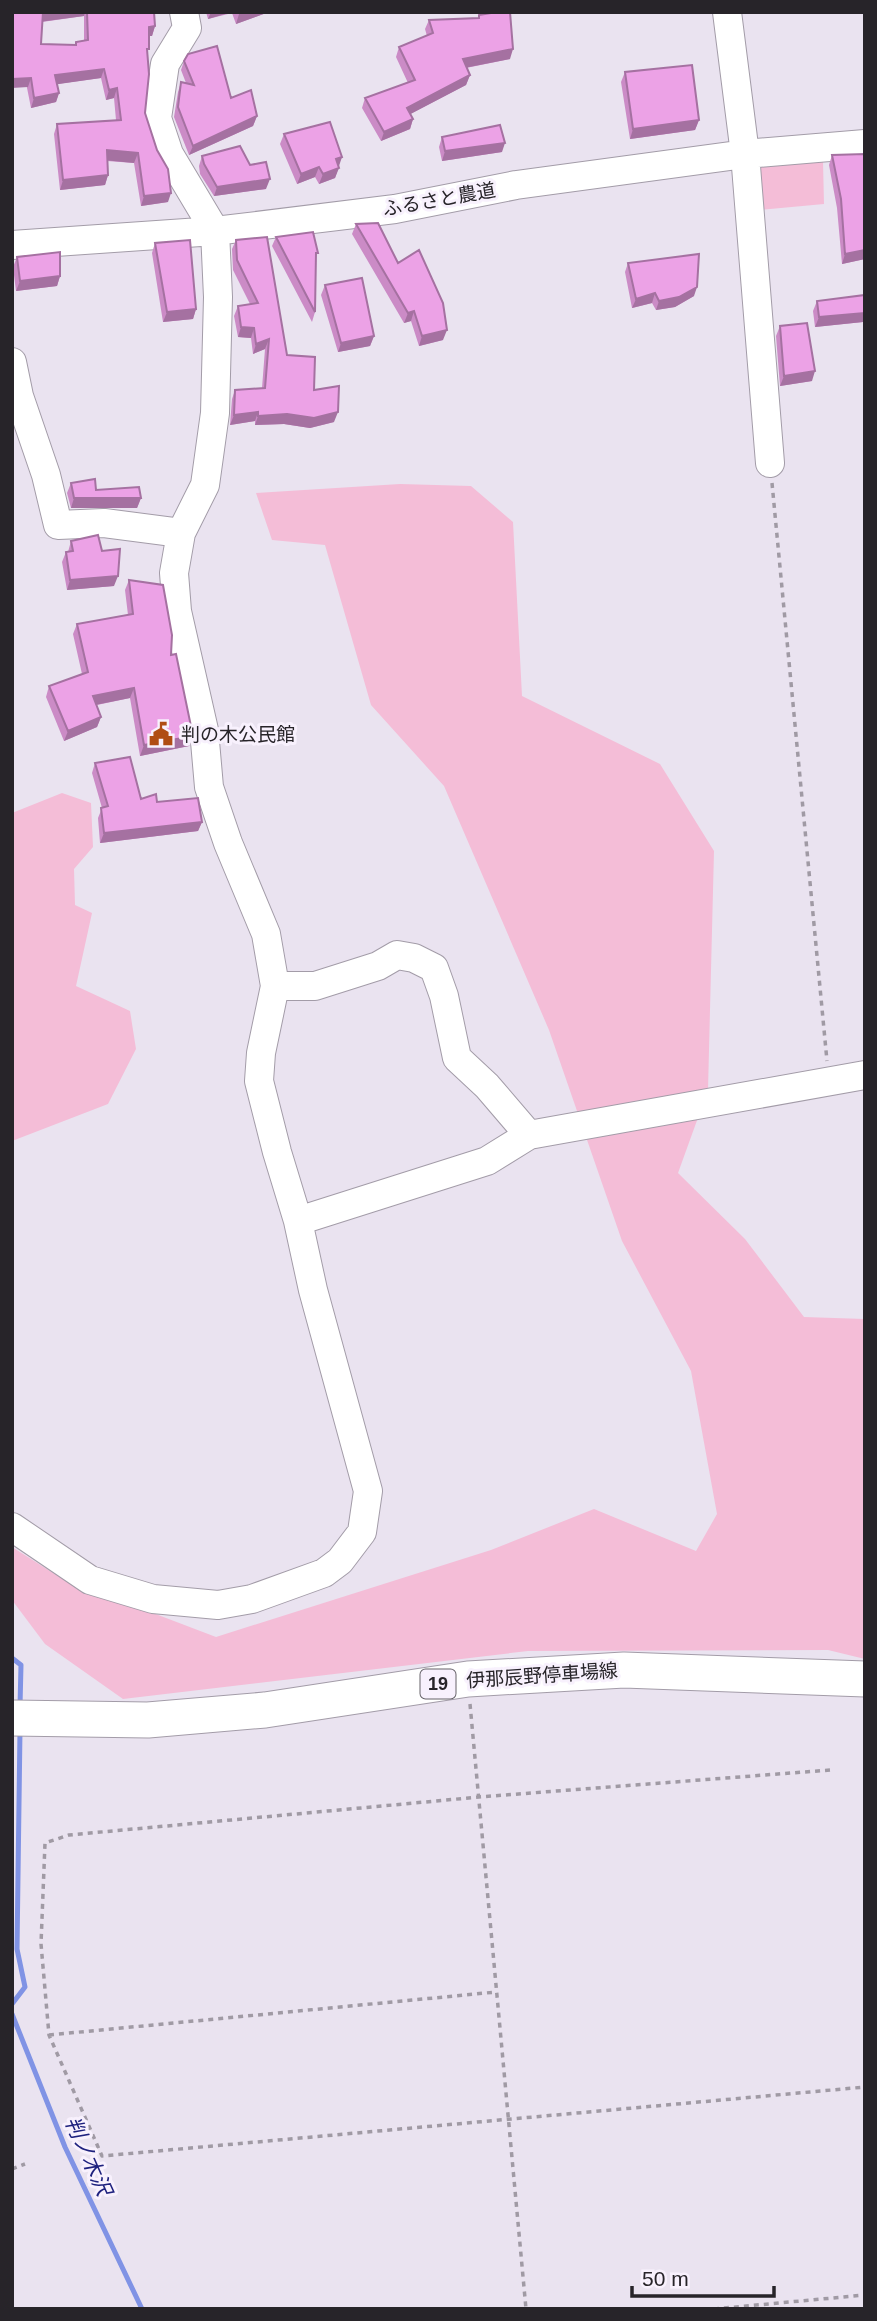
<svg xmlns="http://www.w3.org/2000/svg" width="877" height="2321" viewBox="0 0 877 2321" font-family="Arial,'Noto Sans JP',sans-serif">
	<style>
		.green { fill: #f4bdd7 }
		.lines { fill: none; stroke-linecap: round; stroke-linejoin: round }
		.stream { stroke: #8093e5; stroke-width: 5 }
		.minor-casing { stroke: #a39ca8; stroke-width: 30 }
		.major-casing { stroke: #a39ca8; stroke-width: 37 }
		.path { stroke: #a09aa4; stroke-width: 3.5; stroke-dasharray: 5 5; stroke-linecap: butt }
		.minor { stroke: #fff; stroke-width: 28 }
		.major { stroke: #fff; stroke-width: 35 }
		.wall { fill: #cb8bc6; fill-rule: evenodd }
		.shaded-wall { fill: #a571a1 }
		.building { fill: #eca2e6; stroke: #a571a1; stroke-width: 2 }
		.labels { text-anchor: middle; stroke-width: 6; stroke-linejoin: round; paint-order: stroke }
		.shield { fill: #f8f1fd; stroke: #666269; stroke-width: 2 }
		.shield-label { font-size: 18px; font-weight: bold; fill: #272429 }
		.street-label { font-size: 19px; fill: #272429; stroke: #f8f1fd }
		.poi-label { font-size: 19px; fill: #272429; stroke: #f8f1fd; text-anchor: start }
		.water-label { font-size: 21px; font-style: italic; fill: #1e217e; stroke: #f8f1fd }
	</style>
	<rect width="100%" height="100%" fill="#eae3f0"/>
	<!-- green -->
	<path class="green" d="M823,162L824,204L748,211L743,167Z
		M400,484L471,486L513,522L522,696L660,764L714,851L708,1090L678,1173L745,1239L804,1317L865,1319V1659L828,1650L528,1651L123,1699L45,1644L12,1600V1547L61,1578L216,1637L491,1550L594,1509L696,1551L717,1514L691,1371L622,1241L549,1030L444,786L371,705L325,545L272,540L256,493Z
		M62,793L91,803L93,847L74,869L75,905L92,913L76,986L130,1011L136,1049L108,1104L12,1141V813Z"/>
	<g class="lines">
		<!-- stream -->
		<path class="stream" d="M12,1658L21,1665L20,1706
			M12,2004L25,1987L17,1949L20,1730
			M12,2014L65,2147L142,2309"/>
		<!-- minor casing -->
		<g class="minor-casing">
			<path id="minor" d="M727,12L745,154L770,463
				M12,245L215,231L395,209L516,185L745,154L865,144
				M12,362L19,396L46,475L58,525L104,523L181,533
				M275,986H315L378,966L397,955L414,958L434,968L444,996L457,1058L487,1086L529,1135
				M298,1221L487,1161L529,1135L865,1075
				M12,1527L90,1580L153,1599L218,1605L252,1599L324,1573L340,1561L362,1532L368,1491L313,1290L298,1221L277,1152L259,1081L261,1053L275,986L266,934L228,843L209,787L204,730L177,611L174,573L181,533L205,485L215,413L218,297L215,231L169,154L157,118L165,64L187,28L184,12"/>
		</g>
		<!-- major casing -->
		<g class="major-casing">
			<path id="major" d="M12,1718L148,1720L265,1710L468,1679L624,1670L865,1679"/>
		</g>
		<!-- path -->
		<path class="path" d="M772,483L827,1061
			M470,1704L526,2309
			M830,1770L479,1797L69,1835L45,1843L41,1944L49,2035L102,2156L865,2087
			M49,2035L496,1992
			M12,2169L25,2164
			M714,2309L865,2295"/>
		<!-- minor -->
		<use href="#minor" class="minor"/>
		<!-- major -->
		<use href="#major" class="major"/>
	</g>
	<!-- wall -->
	<path class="wall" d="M12,12H154L155,26L152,36H149L147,54L145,113L168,202L141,206L134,163L107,161L108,175L105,185L60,190L54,134L57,124L116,120L114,98L106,100L101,78L57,84L59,93L56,102L31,108ZM84,16V41L76,42L75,45L41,44L42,22Z
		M206,12H269L236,24L232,13L208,19Z
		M479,15L510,59L466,68L470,75L466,85L410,114L413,119L410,129L381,141L362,108L365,98L408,83L396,57L399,47L427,36L425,29L429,20L478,18Z
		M184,61L231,98L257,116L253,126L189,155L174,117L178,92L181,82L186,83L181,70Z
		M625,72L699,120L695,130L630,139L621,82Z
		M284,134L339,166L335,178L319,184L315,177L297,184L280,144Z
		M442,137L502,152L442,161L439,147Z
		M832,155L865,259L842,264L837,208L829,165Z
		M202,156L250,165L266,189L214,196L200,174L199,166Z
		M356,224L398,263L443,340L419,346L411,321L404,323L352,234Z
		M276,237L315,312L312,322L272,246Z
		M236,240L287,355L314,390L334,422L310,428L284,424L255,425V421L230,425L232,399L235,390L262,388L265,349L253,354L251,338L238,337L234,316L238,306L250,304L233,270L232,249Z
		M155,243L196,309L193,319L163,322L152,253Z
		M17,257L60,276L57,286L16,291L13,267Z
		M628,263L694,296L675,307L656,310L652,303L632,308L625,272Z
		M325,285L374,336L370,346L338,352L321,295Z
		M817,301L863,322L815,327L813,311Z
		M780,326L812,381L780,386L776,336Z
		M71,483L96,490L141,498L137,508H71L67,493Z
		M71,541L102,551L114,586L67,590L62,562L66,552H68Z
		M129,580L171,655L193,736L189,746L140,756L130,698L97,705L101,717L97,727L64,741L46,697L49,686L82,674L73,634L77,624L128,615L125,590Z
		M95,763L141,799L157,802L202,822L198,831L100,843L98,818L102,808L92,773Z"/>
	<!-- shaded-wall -->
	<path class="shaded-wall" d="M43,12H85L84,16L39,22Z
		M211,12H232L208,19Z
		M246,12H269L236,24L239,14Z
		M155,26L152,36H146L149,27Z
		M513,49L510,59L459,69L463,59Z
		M104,69L101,78L52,85L55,75Z
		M470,75L466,85L403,118L407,108Z
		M31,78L28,87L12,88V79Z
		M117,88L114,98L106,100L109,90Z
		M59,93L56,102L31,108L34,98Z
		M257,116L253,126L189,155L193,146Z
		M413,119L410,129L381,141L384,132Z
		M699,120L695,130L630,139L633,129Z
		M505,143L502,152L442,161L445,151Z
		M107,150L138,153L134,163L103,160Z
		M342,157L339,166L332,169L336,159Z
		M319,167L315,177L297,184L301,174Z
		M339,168L335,178L319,184L323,174Z
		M108,175L105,185L60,190L63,180Z
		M270,179L266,189L214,196L217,187Z
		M171,193L168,202L141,206L144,196Z
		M865,250V259L842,264L845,254Z
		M60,276L57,286L16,291L20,281Z
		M697,287L694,296L675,307L656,310L659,301Z
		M655,293L652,303L632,308L636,299Z
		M196,309L193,319L163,322L167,312Z
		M414,311L411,321L404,323L408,313Z
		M865,313L863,322L815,327L819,317Z
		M241,327L254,328L251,338L238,337Z
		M447,330L443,340L419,346L422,336Z
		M374,336L370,346L338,352L341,343Z
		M269,339L265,349L253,354L256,344Z
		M815,371L812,381L780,386L784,376Z
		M258,412L255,421L230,425L234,415Z
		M338,412L334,422L310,428L284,424L255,425L258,416Z
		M74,498H141L137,508H71Z
		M118,576L114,586L67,590L70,580Z
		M134,688L130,698L90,706L93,696Z
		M101,717L97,727L64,741L68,731Z
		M193,736L189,746L140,756L144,745Z
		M202,822L198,831L100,843L104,833Z"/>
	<!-- building -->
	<path class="building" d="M12,12H43L41,44L76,45V42L88,40L87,12H154L155,26L149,27V49H147L149,74L145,113L157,150L168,169L171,193L144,196L138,153L107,150L108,175L63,180L57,124L121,120L117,88L109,90L104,69L55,75L59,93L34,98L31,78L12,79Z
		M497,12H510L513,49L463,59L470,75L407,108L413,119L384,132L365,98L415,80L399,47L433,33L429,20L479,18V15Z
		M217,46L231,98L251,90L257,116L193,146L178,107L181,82L194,85L184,61L188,54Z
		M692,65L699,120L633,129L625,72Z
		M330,122L342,157L336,159L339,168L323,174L319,167L301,174L284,134Z
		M500,125L505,143L445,151L442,137Z
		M240,146L250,165L266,162L270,179L217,187L204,164L202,156Z
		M865,154V250L845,254L841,199L832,155Z
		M378,223L398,263L419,250L443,303L447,330L422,336L414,311L408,313L356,224Z
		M313,232L318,253H316L315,312L276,237Z
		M267,237L287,355L315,357L314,390L339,386L338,412L314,418L287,414L258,416V412L234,415L235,390L265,388L269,339L256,344L254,328L241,327L238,306L258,303L237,260L236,240Z
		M190,240L196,309L167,312L155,243Z
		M60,252V276L20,281L17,257Z
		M699,254L697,287L679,297L659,301L655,293L636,299L628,263Z
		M362,278L374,336L341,343L325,285Z
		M865,295V313L819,317L817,301Z
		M807,323L815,371L784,376L780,326Z
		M95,479L96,490L139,487L141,498H74L71,483Z
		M98,535L102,551L120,549L118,576L70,580L66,552L73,551L71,541Z
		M129,580L163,585L172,635L171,655L176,654L193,736L144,745L134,688L93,696L101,717L68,731L49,686L88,672L77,624L133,614Z
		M130,757L141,799L156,794L157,802L198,798L202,822L104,833L101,808L108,806L95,763Z"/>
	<!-- icons -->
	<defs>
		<g id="civic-bare" transform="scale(1.89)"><path d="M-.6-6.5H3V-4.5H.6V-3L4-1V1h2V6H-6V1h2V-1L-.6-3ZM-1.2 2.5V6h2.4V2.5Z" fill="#b04d14" stroke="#f8f1fd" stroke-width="2.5" paint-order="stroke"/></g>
	</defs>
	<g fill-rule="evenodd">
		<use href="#civic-bare" x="161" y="734"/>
	</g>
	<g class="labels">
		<!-- shield labels -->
		<rect class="shield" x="420.5" y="1669.5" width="35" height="29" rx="5"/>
		<g class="shield-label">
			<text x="438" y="1690">19</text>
		</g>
		<!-- street labels -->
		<g class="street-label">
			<text transform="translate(439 199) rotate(-10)" y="7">ふるさと農道</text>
			<text transform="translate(542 1675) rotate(-4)" y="7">伊那辰野停車場線</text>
		</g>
		<!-- poi labels -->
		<g class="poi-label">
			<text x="181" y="741">判の木公民館</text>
		</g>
		<!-- water labels -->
		<g class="water-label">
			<text transform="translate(88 2156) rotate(66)" y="7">判ノ木沢</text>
		</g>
	</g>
	<!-- border -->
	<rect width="877" height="2321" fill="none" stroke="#272429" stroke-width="28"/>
	<!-- scale -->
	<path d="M632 2286v10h142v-10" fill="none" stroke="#272429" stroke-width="3.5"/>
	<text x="642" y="2286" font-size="21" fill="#272429" stroke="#f8f1fd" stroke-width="5" paint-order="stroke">50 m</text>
</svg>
